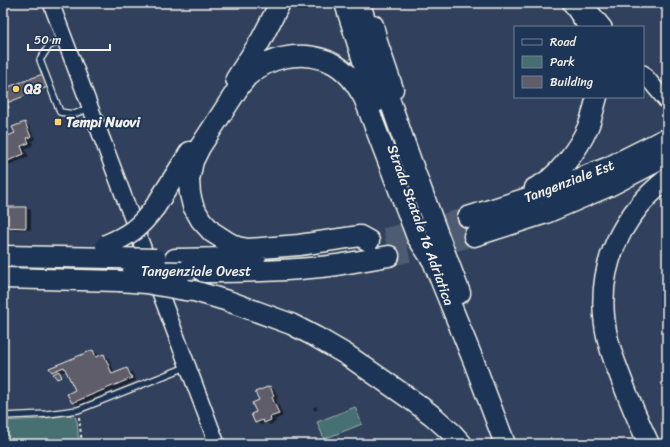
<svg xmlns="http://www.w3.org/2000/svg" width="670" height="447" viewBox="0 0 670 447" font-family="Sriracha,sans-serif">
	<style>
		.green { fill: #476f73; stroke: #9eb0ae }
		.shadow { fill: #0007 }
		.building { fill: #5f5d6a; stroke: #f4f1e8 }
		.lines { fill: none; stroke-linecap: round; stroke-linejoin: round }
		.highway-tunnel { stroke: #4e5b72; stroke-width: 20; stroke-dasharray: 20 10; stroke-linecap: butt }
		.lane-casing { stroke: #f4f1e8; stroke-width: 8 }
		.secondary-casing { stroke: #f4f1e8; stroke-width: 18 }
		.highway-casing { stroke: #f4f1e8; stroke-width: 23 }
		.path { stroke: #f4f1e8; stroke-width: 2; stroke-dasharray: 3 3; stroke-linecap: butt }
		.lane { stroke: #1d3557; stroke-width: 5.5 }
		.secondary { stroke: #1d3557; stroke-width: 15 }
		.highway { stroke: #1d3557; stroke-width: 20 }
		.highway-bridge-casing { stroke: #f4f1e8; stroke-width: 23; stroke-linecap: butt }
		.highway-bridge { stroke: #1d3557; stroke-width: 20 }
		.poi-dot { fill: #ffd166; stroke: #1d3557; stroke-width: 1.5 }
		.labels { text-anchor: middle; stroke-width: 3.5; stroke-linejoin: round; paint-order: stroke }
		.poi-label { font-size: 14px; font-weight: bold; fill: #f4f1e8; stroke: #1d3557; text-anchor: start }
		.street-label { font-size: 14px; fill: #f4f1e8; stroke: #1d3557 }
	</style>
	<rect width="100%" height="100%" fill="#31415d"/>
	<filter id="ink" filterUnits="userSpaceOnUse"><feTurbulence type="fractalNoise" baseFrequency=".025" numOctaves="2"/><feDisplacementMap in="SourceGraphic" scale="8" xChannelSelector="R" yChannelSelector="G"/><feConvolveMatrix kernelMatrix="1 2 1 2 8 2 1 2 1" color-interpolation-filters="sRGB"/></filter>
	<g filter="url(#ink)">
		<!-- green -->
		<path class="green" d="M355,407L362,424L324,439L317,422Z
			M68,415L75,417L77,421L79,444H3V421L41,419Z"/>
		<!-- shadow -->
		<path class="shadow" d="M48,73L50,74L54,86L8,103L10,109L3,112V90Z
			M25,123L29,126L35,139L32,141L33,145L25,149L29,157L3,167V139L16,134Z
			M3,208H26L31,210V230L3,229Z
			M92,351L97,353L99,357L104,355L109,358L115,374L127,369L132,372L136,381L78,405L73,402L76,391L67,370L60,373L62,378L59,379H58L56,373L53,372Z
			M270,387L275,390L278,398L276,399L283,416L275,420L276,422L270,425L267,423L261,425L256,422L257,412L260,401Z
			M316,406L318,409L315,411L313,408Z
			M339,441L344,444H331Z"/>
		<!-- building -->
		<path class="building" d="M48,72L53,85L4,104L3,100V89Z
			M3,92L9,108L3,111Z
			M25,122L31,137L27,138L29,143L21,146L24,154L3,163V138L15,133L12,127Z
			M3,207H26V228L3,227Z
			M93,350L96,357L104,354L112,374L127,368L132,378L72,403L67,394L75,390L64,367L52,372L49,368Z
			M59,371L62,377L57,379L53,374Z
			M270,386L274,396L272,397L279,414L270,417L271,420L264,423L263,420L255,423L251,414L256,412L252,403L259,400L255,392Z"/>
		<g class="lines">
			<!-- highway-tunnel -->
			<path class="highway-tunnel" d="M385,238L427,229L468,217
				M389,256L437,246L474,236"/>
			<!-- lane casing -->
			<g class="lane-casing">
				<path id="lane" d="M65,40L49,46L40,60L60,112L74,114L90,108
					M3,416L47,414L78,410L186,367"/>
			</g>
			<!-- secondary casing -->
			<g class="secondary-casing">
				<path id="secondary" d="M51,3L217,444
					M584,3L604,27
					M643,73L667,102"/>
			</g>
			<!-- highway casing -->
			<g class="highway-casing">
				<path id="highway" d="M345,3L376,102
					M360,3L371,41
					M573,3L589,27
					M373,25L378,45L393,89
					M382,77C406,150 433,222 460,293
					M236,79L261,40L280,3
					M535,188C556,180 579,148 588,127C592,118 594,107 597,97
					M155,207L190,152
					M468,217L537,195L609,167L667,138
					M474,236L546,213L609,186L667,156
					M369,241L360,236L299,245L248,249L237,247L226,241L212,232L201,220L193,206L190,194L189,180L193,161L200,147L241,84C244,81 246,77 249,75C268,58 298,51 322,59C330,61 340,67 346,73C354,80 359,89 364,98L417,237L433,261
					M428,249L474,362L505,444
					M3,256L113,258
					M175,259L229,258L256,256
					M204,272C248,272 293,271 337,265C354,262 371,259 389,256
					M3,278L119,281
					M185,290L194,291L228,301L291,324L316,337L347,355L413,401L433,416L452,433L462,444
					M649,444C638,421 628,397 619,373C614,361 610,349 607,336C597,288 608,244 639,206C647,196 657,187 667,179"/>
			</g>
			<!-- path -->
			<path class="path" d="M79,417L82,444"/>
			<!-- lane -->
			<use href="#lane" class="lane"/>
			<!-- secondary -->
			<use href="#secondary" class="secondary"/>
			<!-- highway -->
			<use href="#highway" class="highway"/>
			<!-- highway-bridge casing -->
			<g class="highway-bridge-casing">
				<path id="highway-bridge" d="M106,245C130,235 139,228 155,207
					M113,258L156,259
					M133,271L182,272
					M119,281L146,283L185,290"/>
			</g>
			<!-- highway-bridge -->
			<use href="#highway-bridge" class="highway-bridge"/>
		</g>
	</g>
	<!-- markers -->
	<g class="poi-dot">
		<circle cx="16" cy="89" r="4"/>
		<rect x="54" y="118" width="8" height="8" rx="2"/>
	</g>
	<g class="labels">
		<!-- poi labels -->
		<g class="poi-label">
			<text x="24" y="94">Q8</text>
			<text x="66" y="127">Tempi Nuovi</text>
		</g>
		<!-- street labels -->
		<g class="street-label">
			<text transform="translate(569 181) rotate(-21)" y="5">Tangenziale Est</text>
			<text transform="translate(421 225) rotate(70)" y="5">Strada Statale 16 Adriatica</text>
			<text x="196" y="276">Tangenziale Ovest</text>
		</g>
	</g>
	<!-- margin -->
	<rect width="670" height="447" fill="none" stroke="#1d3557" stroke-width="16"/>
	<rect x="8" y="8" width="654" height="431" fill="none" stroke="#f4f1e8" stroke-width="1.5" filter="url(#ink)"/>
	<!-- legend -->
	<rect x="514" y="26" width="130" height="72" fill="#1d3557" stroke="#738091"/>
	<rect x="522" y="39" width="20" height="6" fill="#1d3557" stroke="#738091"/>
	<text x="550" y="46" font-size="12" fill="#f4f1e8">Road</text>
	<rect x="522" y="56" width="20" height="12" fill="#476f73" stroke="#738091"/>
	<text x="550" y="66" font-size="12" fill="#f4f1e8">Park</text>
	<rect x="522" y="76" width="20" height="12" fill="#5f5d6a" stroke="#738091"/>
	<text x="550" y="86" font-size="12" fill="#f4f1e8">Building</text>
	<!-- scale -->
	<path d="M28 44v6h82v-6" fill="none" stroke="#f4f1e8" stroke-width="2"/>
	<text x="34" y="44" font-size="12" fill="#f4f1e8" stroke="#1d3557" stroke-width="3" paint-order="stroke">50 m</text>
</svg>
